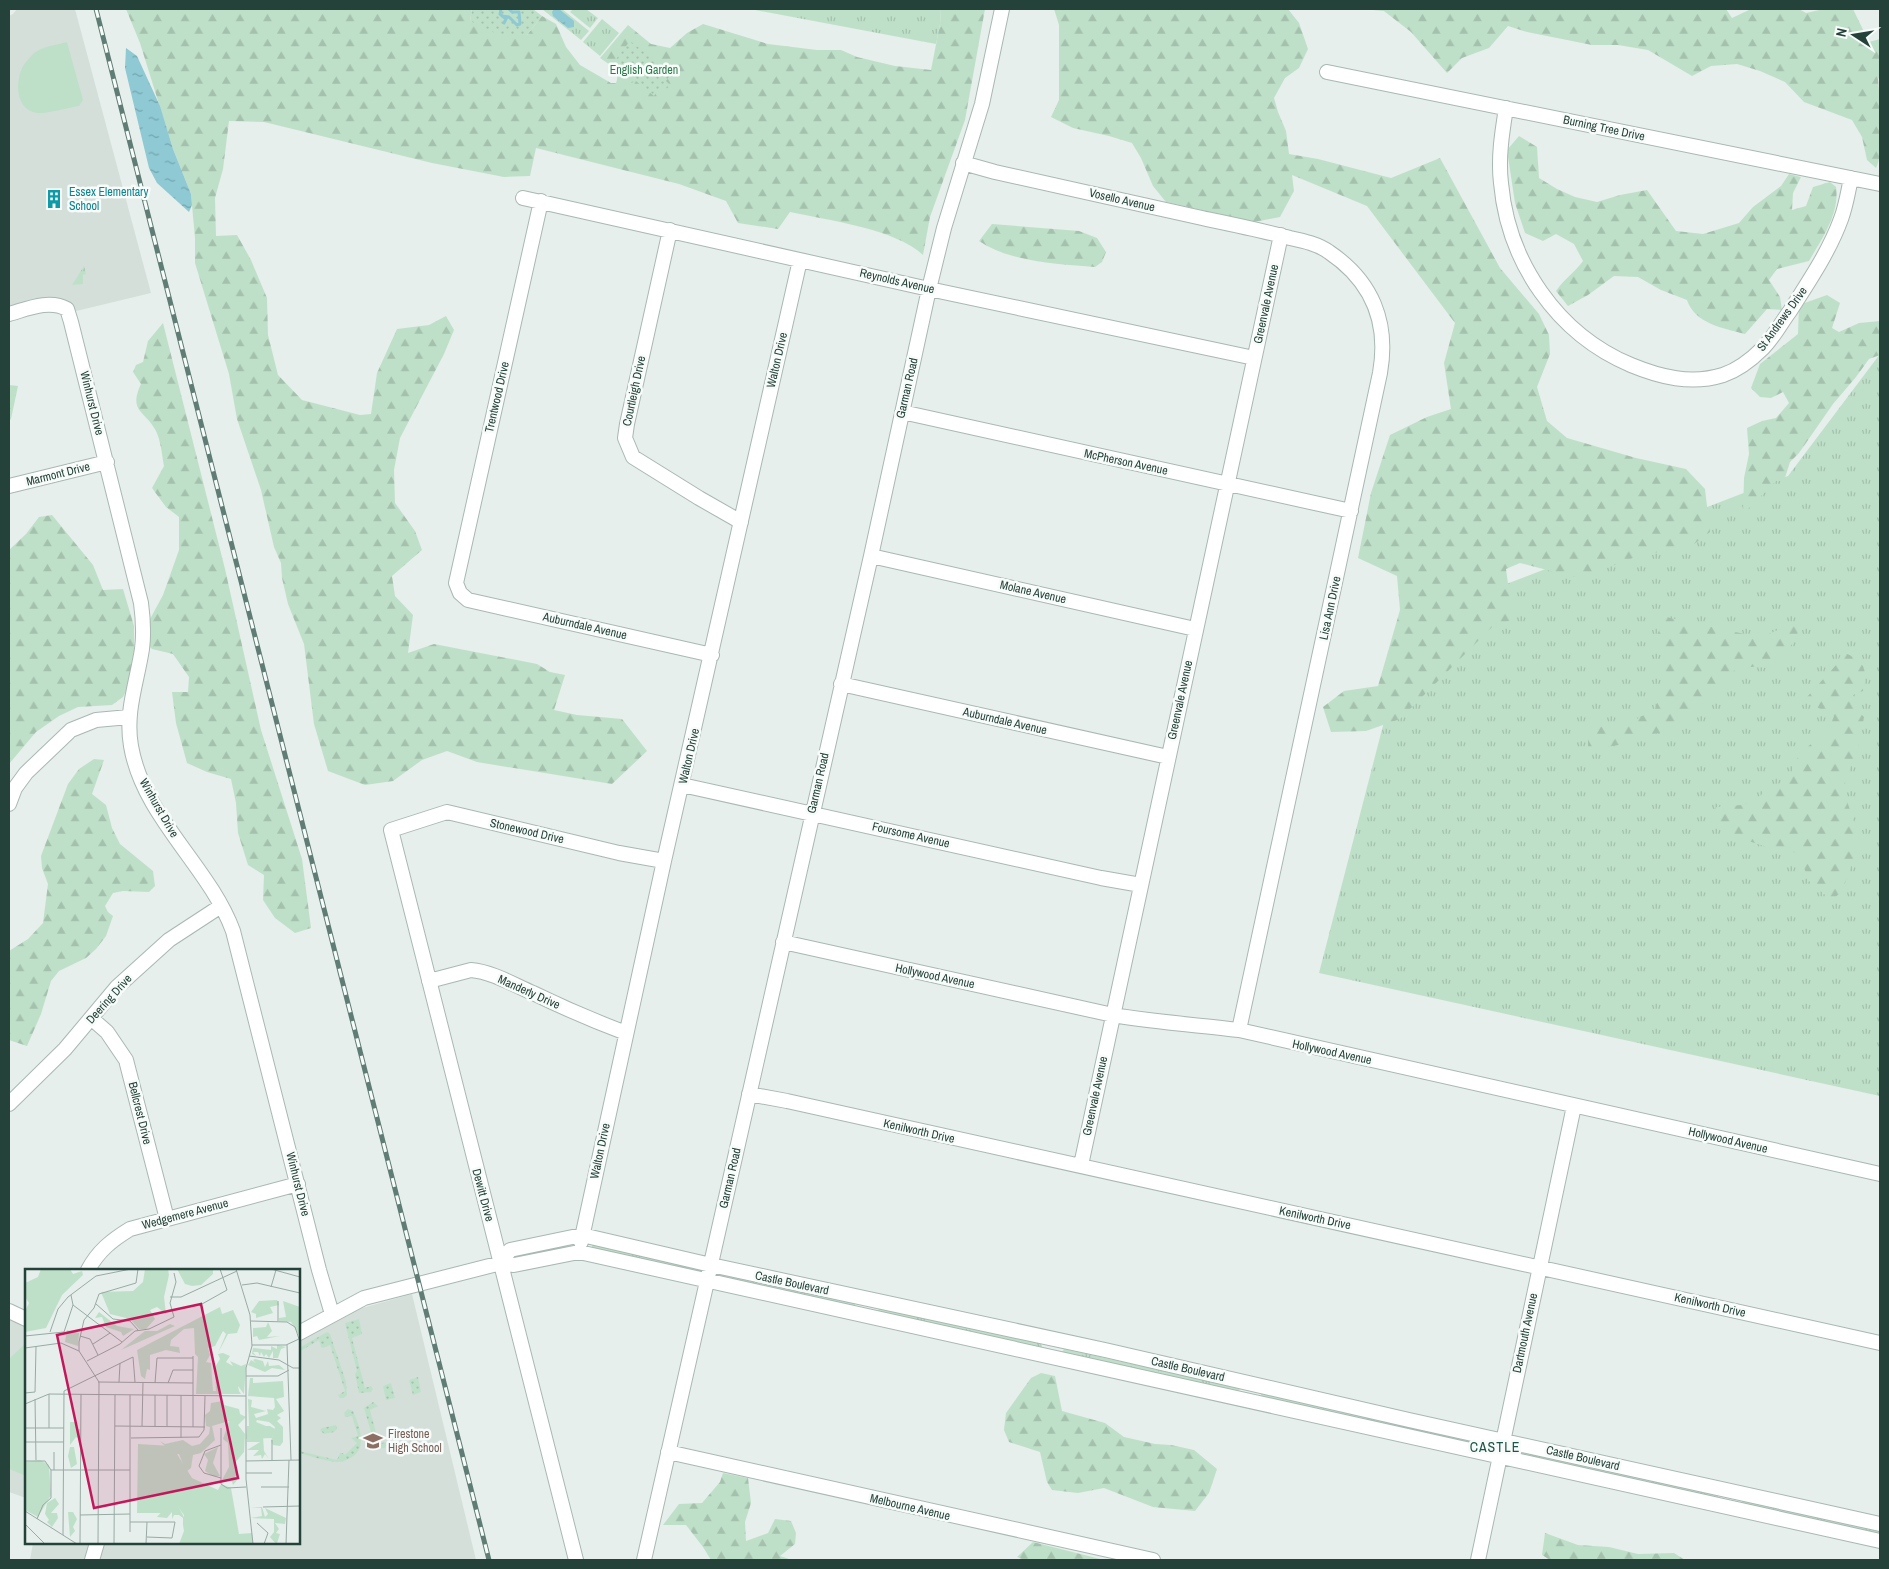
<svg xmlns="http://www.w3.org/2000/svg" width="1889" height="1569" viewBox="0 0 1889 1569" font-family="'Archivo Narrow',sans-serif">
	<style>
		.built { fill: #d4dfda }
		.grass { fill: url(#grass-tufts) }
		.forest { fill: url(#forest-firs) }
		.park { fill: url(#park-dots) }
		.pitch { fill: #bfe0c8 }
		.water { fill: url(#water-ripples) }
		.lines { fill: none; stroke-linecap: round; stroke-linejoin: round }
		.stream { stroke: #8ec9d4; stroke-width: 3 }
		.minor-casing { stroke: #a8b8b2; stroke-width: 16 }
		.minor { stroke: #fff; stroke-width: 14 }
		.rail-casing { stroke: #5f7d75; stroke-width: 5 }
		.rail { stroke: #f7fbf9; stroke-width: 3; stroke-dasharray: 9; stroke-linecap: butt }
		.labels { text-anchor: middle; stroke-width: 5; stroke-linejoin: round; paint-order: stroke }
		.park-label { font-size: 12px; fill: #2d7a4b; stroke: #f7fbf9 }
		.street-label { font-size: 12px; fill: #24423a; stroke: #f7fbf9 }
		.culture-label { font-size: 12px; fill: #0d838f; stroke: #f7fbf9; text-anchor: start }
		.education-label { font-size: 12px; fill: #785e54; stroke: #f7fbf9; text-anchor: start }
		.neighbourhood-label { font-size: 14px; letter-spacing: 1px; fill: #1f5548; stroke: #f7fbf9 }
		.inset-road { fill: none; stroke: #98aaa4; stroke-width: 1 }
		.view { fill: #c2185b; fill-opacity: 0.15; stroke: #c2185b; stroke-width: 2.5 }
		.inset-edge { fill: none; stroke: #24423a; stroke-width: 2.5 }
	</style>
	<defs>
		<pattern id="grass-tufts" width="24" height="20" patternUnits="userSpaceOnUse" patternTransform="scale(1.25)"><rect width="24" height="20" fill="#bfe0c8"/><path d="M3 7l-1-3M5 7V3M7 7l1-3M15 17l-1-3M17 17v-4M19 17l1-3" fill="none" stroke="#a4c1ad"/></pattern>
		<pattern id="forest-firs" width="22" height="20" patternUnits="userSpaceOnUse" patternTransform="scale(1.25)"><rect width="22" height="20" fill="#bfe0c8"/><path d="M5 1l3.5 6h-7zM16 11l3.5 6h-7z" fill="#a4c1ad"/></pattern>
		<pattern id="park-dots" width="8" height="8" patternUnits="userSpaceOnUse" patternTransform="scale(1.25)"><rect width="8" height="8" fill="#bfe0c8"/><path d="M2 2h.1M6 6h.1" fill="none" stroke="#a4c1ad" stroke-width="1.8" stroke-linecap="round"/></pattern>
		<pattern id="water-ripples" width="26" height="14" patternUnits="userSpaceOnUse" patternTransform="scale(1.25)"><rect width="26" height="14" fill="#8ec9d4"/><path d="M2 4q2-2 4 0t4 0M15 11q2-2 4 0t4 0" fill="none" stroke="#74a5ad"/></pattern>
	</defs>
	<rect width="100%" height="100%" fill="#e6efeb"/>
	<!-- built -->
	<path class="built" d="M17,9H75L151,293L68,313L67,309L9,314V16L13,14Z
		M412,1294L476,1560H30L33,1543H299V1339L348,1312Z
		M9,1318L26,1326V1498L9,1492Z"/>
	<!-- grass -->
	<path class="grass" d="M542,9H562L589,31L581,40Z
		M573,9H586L598,18L590,28L570,12Z
		M750,9H941L940,24L936,44Z
		M602,19L619,33L600,56L583,42Z
		M84,266L86,274L83,275V284L72,285Z
		M1880,354V1096L1319,973L1410,621L1788,476Z
		M595,1243L688,1264V1267L686,1270L592,1249V1245Z
		M567,1244L566,1251L514,1259L516,1255Z
		M731,1276L856,1302L854,1307L730,1280Z
		M880,1307L1040,1342L1042,1347L1040,1349L877,1312Z
		M1064,1349L1240,1388L1239,1391L1237,1393L1062,1353Z
		M1261,1392L1490,1443L1489,1448L1261,1397Z
		M1513,1449L1718,1495V1498L1512,1453Z
		M1743,1499L1880,1529V1537L1741,1504Z"/>
	<!-- forest -->
	<path class="forest" d="M126,9H472L470,21L527,35L542,16L556,24L566,47L580,65L611,83H616C621,71 609,64 600,58L628,25L651,44L670,48L687,33L703,24L768,44L817,50H841L857,57L895,66L931,70L940,24L941,9H985L965,120L930,217L923,255C896,229 827,220 790,212L778,229L738,223L726,201L679,184L536,148L530,176L504,177L432,163L264,122L229,121L223,169L215,198L216,236L237,235L251,260L267,298L268,335L278,375L302,400L360,415L371,414L377,373L397,329L429,325L446,316L454,330L444,354L400,438L394,470L395,503L415,531L422,550L392,576L395,596L413,615L408,653L434,644L537,664L550,672L565,675L554,710L577,715L622,719L647,751L612,784L477,762L447,751L422,760L393,781L365,785L328,771L314,724L304,644L288,604L282,578L281,563L274,547L261,490L237,419L229,374L195,263V238L191,194L173,149L140,43Z
		M1054,9H1288L1299,23L1308,49L1299,68L1285,78L1274,98L1278,112L1286,131L1289,154L1318,159L1391,178L1440,158L1500,268L1539,314L1549,335L1550,354L1537,387L1547,421L1567,438L1636,458L1686,469L1705,489L1710,532L1685,551L1646,553L1604,569L1574,577L1520,563L1506,569L1513,620L1494,625L1400,719L1366,731L1331,732L1323,707L1344,691L1378,686L1400,610L1397,576L1358,558L1371,493L1390,435L1427,417L1451,409L1444,363L1455,323L1367,206L1292,175L1294,191L1280,217L1254,222L1166,202L1153,186L1141,158L1132,143L1109,136L1073,128L1051,117L1059,100V25Z
		M1361,9H1726L1732,18L1751,9H1799L1806,13L1824,9H1853L1869,42L1880,39V77L1878,79C1880,101 1885,150 1876,168L1867,160L1862,137L1852,120L1804,102L1785,82L1760,71L1737,64L1711,66L1692,76L1648,50L1618,45H1592L1527,32L1508,26L1489,48L1462,58L1447,73L1411,32L1384,11Z
		M1519,136L1537,147L1539,178L1557,189L1575,197L1597,202L1620,195L1647,190L1676,231L1703,234L1739,223L1753,207L1781,186L1789,174L1801,177L1793,193L1792,210L1806,206L1813,187L1830,182L1836,187C1840,213 1822,239 1809,261L1777,269L1769,280L1780,297L1782,310L1767,309L1745,334C1723,328 1695,324 1687,300L1661,290L1638,277L1614,276L1588,295L1568,306L1556,291C1564,279 1575,272 1583,261L1574,244L1556,234L1543,241L1525,233L1515,203L1507,150Z
		M992,224L1079,231L1097,238L1106,252L1102,262L1095,267C1058,264 1010,262 979,241Z
		M1827,295L1840,303L1832,328L1839,332L1859,323L1880,321V355L1869,359L1856,377L1833,404L1799,453L1790,462L1784,481H1776L1743,514L1744,478L1749,454L1747,428L1762,421L1776,418L1789,403L1783,392L1771,398L1760,397L1751,388L1760,364L1798,334L1799,305Z
		M163,323L225,569L261,730L302,859L311,928L295,933L275,918L263,900L264,875L248,865L238,833L236,803L231,779L207,772L187,763L176,723L172,692H188L189,677L173,654L152,649L148,645L149,621L163,595L179,550V517L166,507L152,488L164,466C162,456 161,441 156,431C145,410 128,412 141,384L133,372L136,365L143,362L148,341Z
		M9,385L18,386L11,419L9,421Z
		M52,515L93,565L103,590L123,589L134,626V674L123,697L112,705L78,707L59,716L36,732L9,764V550L26,534L39,517Z
		M1666,617L1754,636L1769,634L1802,619L1796,639L1774,667C1768,669 1764,667 1758,667C1748,666 1739,669 1730,672C1721,684 1711,691 1704,704L1686,710C1682,719 1678,727 1669,731C1664,733 1658,733 1653,734C1629,743 1615,748 1588,747V727L1611,726L1633,721L1655,709L1663,688L1665,666L1657,635Z
		M1842,652C1865,660 1868,669 1863,691L1853,695V706L1864,717L1860,741L1845,782L1848,804L1858,834L1856,852L1842,892L1831,900L1809,881L1803,865L1796,853L1779,847L1764,846L1742,839L1720,830L1706,814L1717,807L1741,805L1755,801L1770,786L1788,781L1800,752L1828,732L1834,716L1807,702V697L1837,664Z
		M94,759L104,760L92,794L106,805L112,828L120,844L153,871L155,886L149,892L123,891L113,893L105,906L108,912L113,916L106,936L96,949L86,958L59,971L51,981L41,1014L27,1046L9,1040V951L28,939L43,923L48,884L42,868L41,856L68,784L79,769Z
		M1041,1373L1055,1376L1062,1411L1105,1423L1124,1437L1155,1444L1171,1445L1194,1450L1217,1469L1209,1493L1195,1511L1153,1507L1104,1488L1078,1493L1052,1490L1047,1482L1040,1452L1009,1442L1004,1430L1006,1413L1031,1378Z
		M723,1473L748,1478L751,1503L745,1522L746,1541L768,1533L775,1519L791,1521L796,1533L795,1544L780,1556L792,1560H711L703,1547L686,1525H663L679,1504L702,1503L720,1482Z
		M1545,1533L1578,1545L1609,1547L1638,1554L1674,1553L1685,1560H1550L1542,1555Z
		M1033,1542L1104,1560H1024L1017,1557Z"/>
	<!-- park -->
	<path class="park" d="M472,9H533L542,16L527,35L497,34L470,21Z
		M630,41L672,73L666,81L670,85L664,92L659,88L654,96L636,81L631,83L628,81L631,76L613,63Z
		M359,1319L362,1334L352,1338L365,1388L371,1386L373,1389L371,1392L359,1393L355,1374L357,1371L345,1323Z
		M327,1332L330,1334L346,1382L347,1395L344,1398H340L338,1395L345,1391L330,1345L323,1348L321,1347L319,1340L299,1352V1348Z
		M418,1377L421,1392L413,1395L409,1380Z
		M391,1383L395,1398L386,1400L383,1386Z
		M373,1402L378,1406L370,1410L379,1444L385,1442L387,1445L385,1448L376,1449L364,1408Z
		M348,1409L353,1411C359,1425 368,1447 352,1457C347,1460 342,1462 337,1462C324,1461 311,1456 299,1453V1451L337,1460L340,1453H343L345,1455L357,1443L351,1438L358,1436L352,1416L345,1417L344,1413Z
		M336,1425L337,1429L334,1432L324,1434L320,1430L322,1428Z
		M403,1442L404,1446L413,1444L415,1446L413,1449L401,1452L398,1450L397,1444Z"/>
	<!-- pitch -->
	<path class="pitch" d="M67,42L83,100L79,106C67,108 47,114 37,113C16,110 15,83 22,68C24,64 30,57 34,53C43,46 57,45 67,42Z
		M26,1343V1476L9,1469V1359Z"/>
	<!-- water -->
	<path class="water" d="M554,9H559L574,21V27L568,28L553,16L552,12Z
		M126,48L137,56L160,106L173,149L191,194L192,205L189,212L157,183L149,168L125,68Z"/>
	<g class="lines">
		<!-- stream -->
		<path class="stream" d="M501,9L500,14L506,19L504,23
			M502,16L509,17L517,25L520,24L519,12H512L509,9"/>
		<!-- minor casing -->
		<g class="minor-casing">
			<path id="minor" d="M1327,72L1880,184
				M1506,108C1502,133 1498,158 1501,183C1508,262 1557,334 1631,365C1660,377 1691,385 1723,375C1738,370 1752,359 1763,348C1774,337 1781,323 1790,311C1809,281 1829,252 1841,219C1846,206 1848,192 1851,178
				M963,163L995,172C1064,187 1133,203 1202,218C1231,224 1261,230 1290,238C1304,241 1318,244 1329,252C1372,281 1389,322 1380,373L1239,1030
				M523,198L929,289L1254,358
				M541,201L456,583L460,593L468,600L712,655
				M670,230L627,424L625,438L633,457L699,498L741,522
				M9,314C27,309 49,299 67,309L71,322L141,603C143,618 144,634 142,649C137,682 125,712 131,746C143,817 209,866 233,931L319,1270L332,1314
				M902,412L1351,511
				M9,486L107,462
				M871,556L1195,629
				M841,684L1168,757
				M682,785L1101,878L1141,885
				M9,804L15,788L26,773L71,730L96,720L129,717
				M783,942L1113,1015C1155,1022 1197,1025 1239,1030L1880,1174
				M429,981L471,970C493,972 514,985 533,993C564,1008 594,1021 626,1033
				M91,1018L107,1032L126,1060L167,1219
				M749,1094L787,1101L1880,1343
				M9,1104L65,1049L117,987L169,940L221,906
				M1081,1165L1281,235
				M581,1242L664,861L800,260
				M501,1263L510,1250L582,1235L711,1265L1105,1350L1409,1420L1880,1524
				M88,1270C98,1251 112,1240 130,1229L298,1184
				M9,1311L26,1319
				M299,1333L364,1298L501,1263L514,1265L579,1252L1880,1541
				M668,1452L1153,1560
				M92,1560L97,1543
				M576,1560L391,830L447,812L619,853L664,861
				M644,1560L871,556L929,289L944,228L982,104L1002,9
				M1478,1560L1574,1106"/>
		</g>
		<!-- minor -->
		<use href="#minor" class="minor"/>
		<!-- rail casing -->
		<g class="rail-casing">
			<path id="rail" d="M96,9L489,1560"/>
		</g>
		<!-- rail -->
		<use href="#rail" class="rail"/>
	</g>
	<!-- icons -->
	<defs>
		<g id="building-bare" transform="scale(1.5)"><path d="M-4-6H4V6H1V3H-1V6H-4ZM-2.5-4.3h1.7v1.8h-1.7ZM.8-4.3h1.7v1.8H.8ZM-2.5-1h1.7V.8h-1.7ZM.8-1h1.7V.8H.8Z" fill="#0f9aa8" stroke="#f7fbf9" stroke-width="2.5" paint-order="stroke"/></g>
		<g id="school-bare" transform="scale(1.5)"><path d="M0-5L7-2L0 1L-7-2ZM-4 1L0 2.5L4 1V4Q0 6-4 4Z" fill="#8d6e63" stroke="#f7fbf9" stroke-width="2.5" paint-order="stroke"/></g>
	</defs>
	<g fill-rule="evenodd">
		<use href="#building-bare" x="54" y="199"/>
		<use href="#school-bare" x="373" y="1441"/>
	</g>
	<g class="labels">
		<!-- park labels -->
		<g class="park-label">
			<text x="644" y="74">English Garden</text>
		</g>
		<!-- street labels -->
		<g class="street-label">
			<text transform="translate(1604 128) rotate(12)" y="4">Burning Tree Drive</text>
			<text transform="translate(1122 200) rotate(13)" y="4">Vosello Avenue</text>
			<text transform="translate(897 281) rotate(13)" y="4">Reynolds Avenue</text>
			<text transform="translate(1266 304) rotate(-78)" y="4">Greenvale Avenue</text>
			<text transform="translate(1782 319) rotate(-54)" y="4">St Andrews Drive</text>
			<text transform="translate(777 360) rotate(-77)" y="4">Walton Drive</text>
			<text transform="translate(907 388) rotate(-77)" y="4">Garman Road</text>
			<text transform="translate(634 391) rotate(-78)" y="4">Courtleigh Drive</text>
			<text transform="translate(497 397) rotate(-77)" y="4">Trentwood Drive</text>
			<text transform="translate(92 403) rotate(76)" y="4">Winhurst Drive</text>
			<text transform="translate(1126 462) rotate(12)" y="4">McPherson Avenue</text>
			<text transform="translate(58 474) rotate(-14)" y="4">Marmont Drive</text>
			<text transform="translate(1033 592) rotate(13)" y="4">Molane Avenue</text>
			<text transform="translate(1330 608) rotate(-78)" y="4">Lisa Ann Drive</text>
			<text transform="translate(585 626) rotate(13)" y="4">Auburndale Avenue</text>
			<text transform="translate(1180 700) rotate(-78)" y="4">Greenvale Avenue</text>
			<text transform="translate(1005 721) rotate(13)" y="4">Auburndale Avenue</text>
			<text transform="translate(689 756) rotate(-77)" y="4">Walton Drive</text>
			<text transform="translate(818 783) rotate(-77)" y="4">Garman Road</text>
			<text transform="translate(159 808) rotate(60)" y="4">Winhurst Drive</text>
			<text transform="translate(527 831) rotate(13)" y="4">Stonewood Drive</text>
			<text transform="translate(911 835) rotate(13)" y="4">Foursome Avenue</text>
			<text transform="translate(935 976) rotate(12)" y="4">Hollywood Avenue</text>
			<text transform="translate(529 992) rotate(24)" y="4">Manderly Drive</text>
			<text transform="translate(109 999) rotate(-48)" y="4">Deering Drive</text>
			<text transform="translate(1332 1052) rotate(12)" y="4">Hollywood Avenue</text>
			<text transform="translate(1095 1096) rotate(-78)" y="4">Greenvale Avenue</text>
			<text transform="translate(140 1113) rotate(76)" y="4">Bellcrest Drive</text>
			<text transform="translate(919 1131) rotate(13)" y="4">Kenilworth Drive</text>
			<text transform="translate(1728 1140) rotate(13)" y="4">Hollywood Avenue</text>
			<text transform="translate(600 1151) rotate(-78)" y="4">Walton Drive</text>
			<text transform="translate(730 1178) rotate(-77)" y="4">Garman Road</text>
			<text transform="translate(298 1184) rotate(76)" y="4">Winhurst Drive</text>
			<text transform="translate(483 1195) rotate(75)" y="4">Dewitt Drive</text>
			<text transform="translate(185 1214) rotate(-15)" y="4">Wedgemere Avenue</text>
			<text transform="translate(1315 1218) rotate(12)" y="4">Kenilworth Drive</text>
			<text transform="translate(792 1283) rotate(12)" y="4">Castle Boulevard</text>
			<text transform="translate(1710 1305) rotate(13)" y="4">Kenilworth Drive</text>
			<text transform="translate(1525 1333) rotate(-78)" y="4">Dartmouth Avenue</text>
			<text transform="translate(1188 1369) rotate(13)" y="4">Castle Boulevard</text>
			<text transform="translate(1583 1458) rotate(13)" y="4">Castle Boulevard</text>
			<text transform="translate(910 1507) rotate(13)" y="4">Melbourne Avenue</text>
		</g>
		<!-- culture labels -->
		<g class="culture-label">
			<text x="69" y="196">Essex Elementary<tspan x="69" dy="14">School</tspan></text>
		</g>
		<!-- education labels -->
		<g class="education-label">
			<text x="388" y="1438">Firestone<tspan x="388" dy="14">High School</tspan></text>
		</g>
		<!-- neighbourhood labels -->
		<g class="neighbourhood-label">
			<text x="1495" y="1452">CASTLE</text>
		</g>
	</g>
	<!-- overview -->
	<g transform="translate(25 1269)">
		<rect width="275" height="275" fill="#e6efeb"/>
		<path d="M198,84L205,87L201,93L208,97L205,92L216,97L221,95L219,125L213,117L214,122H191L190,98L195,90L193,85ZM222,157H245L250,160L247,169L221,170ZM113,175L147,177L167,209L193,221L196,215L206,219L214,265L227,264L228,275H154L159,262V246L153,238L139,241L138,244H112Z" fill="#bfe0c8"/>
		<path d="M16,0H45L48,5L57,2L58,6L37,26L21,59L0,63V42L4,34L0,28V14L13,8ZM120,0H143L144,6L139,28L141,45L132,38L125,41L130,50L121,60H114L105,50L85,45L76,23L108,22L118,13ZM152,0H188V5L176,16L167,17L160,15ZM252,31L254,36L245,38L248,44L231,49V45L226,43L234,32ZM258,32L275,38V68L266,53L254,52V49L261,48ZM195,38L197,45L208,41L215,56L212,64L203,65L193,84L201,65L198,62L190,77L183,79L185,86L181,93L186,94L188,122H214L216,125H171L173,88L170,85L169,59L159,60L146,71L145,77L154,78L155,84L141,81L125,86V101L122,100L120,110L116,107L112,81ZM74,43L92,57L109,60L98,67L96,63L81,58L77,48L70,49ZM243,53L247,62L242,68L255,67L234,71L232,67L228,68V59L241,58ZM145,55L150,57L96,81L120,62H132ZM252,76L261,78L256,80L253,89H248V82L244,89L241,85L239,88L236,83L235,87L233,83H228L231,87L227,85L228,79L246,81V77L252,80ZM230,90L238,92L240,98L243,92L244,97L254,96L260,101L247,99L240,103L223,96L226,91L231,94L228,91ZM225,109H228V114L258,112L259,128L251,130L259,142L252,146L256,149L252,152L258,158V173L255,177L248,176L246,172L250,158L244,153L232,151L231,153L241,157L231,159L224,157L223,130L227,131L226,138L241,142L229,145L231,149L243,145L242,140L248,141L250,138L249,129L223,127ZM198,132L199,136L214,140L215,145L221,148L213,156L220,165L219,183L209,195L212,206L209,208L213,210L208,216L206,209L197,211L204,198L203,174L198,170L204,152L187,157L190,171L176,184L168,186L166,199L161,203L154,185L149,186L135,172L140,175L158,171L167,177L175,175L184,165L185,158L181,157L180,146L185,142L186,134ZM45,153H51V161L55,160V170L51,168L45,176ZM238,167L239,182L244,190L240,185L237,190L236,186L228,187L234,181H222L235,173H222V170ZM45,178H49L52,195L46,199L43,187ZM193,178L188,194L195,207H188L180,202L183,191L179,185ZM135,208L140,215L152,218L130,222ZM30,229L34,235L26,244H32L33,249L27,258L22,253L24,251L20,245L22,234ZM153,237L160,250L158,262V249L154,246H149L147,250V243L142,249L132,248L141,238ZM226,238H237L240,248L243,245L240,239L261,249L260,255L250,254L254,260L251,264L255,265L252,274H258L251,275L245,268L249,263V250L226,249L237,247L236,239ZM43,243H48L52,250L48,258L50,262L45,268Z" fill="#bfe0c8"/>
		<path d="M23,0H41L40,13L30,23L20,45L10,56L9,28L0,27V19L8,17ZM123,0H136L131,22L112,39L98,36L99,29L122,18ZM15,191L24,196L26,226L13,248L0,241V193Z" fill="#bfe0c8"/>
		<path d="M42,61L54,64L53,77L40,73Z" fill="#bfe0c8"/>
		<path class="inset-road" d="M211,0L225,46L227,77L221,99V210L228,275M246,0L275,8M217,16L232,14L275,24M246,18L251,1M145,28H156L212,2M253,32V52M71,35L88,50L105,52L113,61M177,35L202,21L195,0M48,36L97,73M226,52L262,53L270,58L274,70M25,63L33,40L43,28L71,7L106,0M0,67L39,63L48,36L46,26M55,67L65,70L73,86M68,75L85,64M227,76H261L274,70M262,76L266,191M0,79L36,74L54,82M224,87L254,91L268,99H275M62,92L95,75L110,62L124,60L149,48L145,34L151,13L149,4M221,107H253L264,101M73,113L168,114M94,113L95,94M130,114L132,89H168M143,114L148,101H168M0,124L10,123L11,78M24,125V159M10,130L11,191M0,135L24,125L221,127M90,157L180,158M117,157L118,113M130,157V126M142,157V126M168,158V87M0,159H39M196,159V215L202,219L221,218M106,169L174,168L179,161L180,127M156,169V126M247,171V191M0,173H39M196,176L180,182L174,197L179,204L196,209M0,192H20L26,201V229L18,236L12,250M221,192L275,191M26,201H105M29,201V183M221,204H247M236,218H264M238,238L275,237M0,242L52,275M55,246L105,245M105,253H150L147,269L122,268M232,254L243,264L239,275M0,255L20,275M105,263V126M38,266L39,122L108,88L110,113M55,275L56,125M73,275L74,113L54,82V73L59,51L69,39L74,25L111,14L113,0M89,275L90,126M121,275L122,253M261,275L264,191"/>
		<path class="view" d="M176,35L213,209L69,239L32,66Z"/>
		<rect width="275" height="275" class="inset-edge"/>
	</g>
	<!-- border -->
	<rect width="1889" height="1569" fill="none" stroke="#24423a" stroke-width="20"/>
	<!-- north arrow -->
	<g transform="translate(1854 35) rotate(282)" stroke="#f7fbf9" stroke-width="4" paint-order="stroke">
	<path d="M0-4L9 19L0 12L-9 19Z" fill="#24423a"/>
	<text y="-8" font-size="14" font-weight="bold" text-anchor="middle" fill="#24423a">N</text>
	</g>
</svg>
